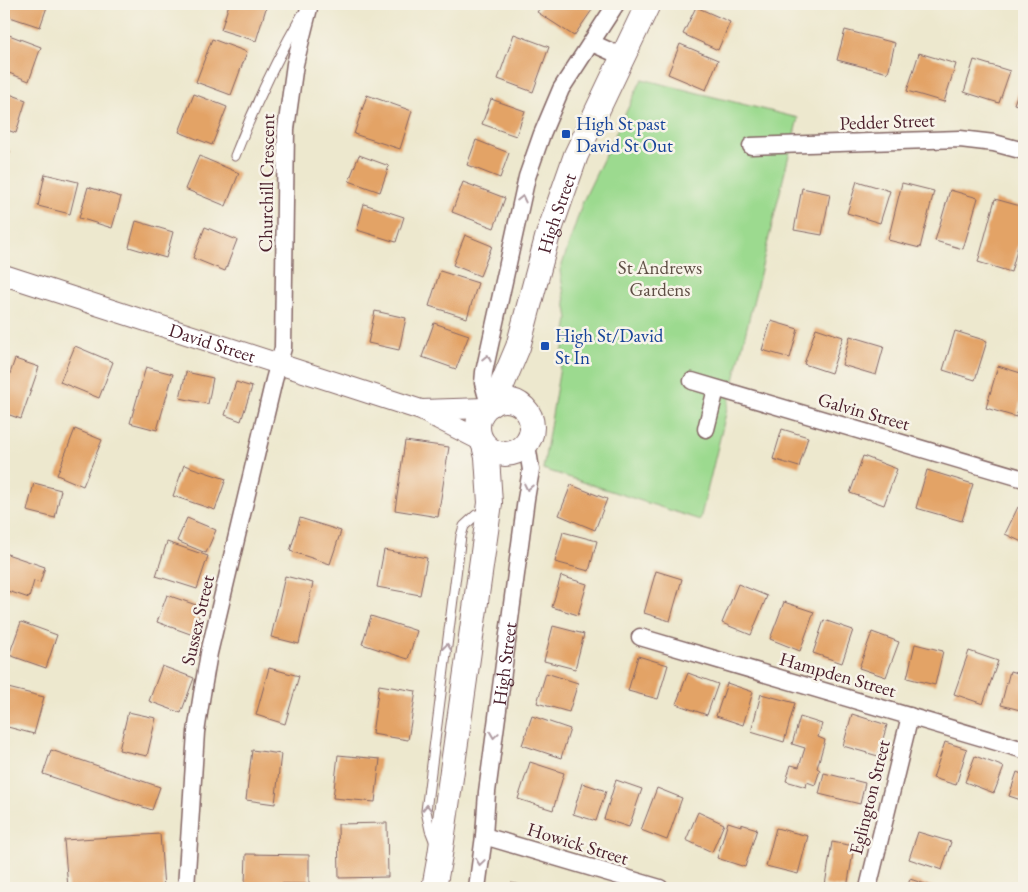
<svg xmlns="http://www.w3.org/2000/svg" width="1028" height="892" viewBox="0 0 1028 892" font-family="'EB Garamond',serif">
	<style>
		.green { fill: #9cda8f; stroke: #737c5d }
		.building { fill: #e3a366 }
		.lines { fill: none; stroke-linecap: round; stroke-linejoin: round }
		.service-casing { stroke: #836564; stroke-width: 11 }
		.minor-casing { stroke: #836564; stroke-width: 19 }
		.tertiary-casing { stroke: #836564; stroke-width: 22 }
		.secondary-casing { stroke: #836564; stroke-width: 26 }
		.service { stroke: #fff; stroke-width: 9 }
		.minor { stroke: #fff; stroke-width: 16 }
		.tertiary { stroke: #fff; stroke-width: 20 }
		.secondary { stroke: #fff; stroke-width: 24 }
		.oneway { stroke: #ae9aa0 }
		.transit-dot { fill: #1a4fb4; stroke: #f7f3e8; stroke-width: 2 }
		.labels { text-anchor: middle; stroke-width: 5; stroke-linejoin: round; paint-order: stroke }
		.street-label { font-size: 19px; fill: #4a1f2b; stroke: #f7f3e8 }
		.transit-label { font-size: 19px; fill: #164399; stroke: #f7f3e8; text-anchor: start }
		.park-label { font-size: 19px; fill: #5e4e44; stroke: #f7f3e8 }
	</style>
	<rect width="100%" height="100%" fill="#f7f3e8"/>
	<filter id="ink" filterUnits="userSpaceOnUse"><feTurbulence type="fractalNoise" baseFrequency=".02" numOctaves="2"/><feDisplacementMap in="SourceGraphic" scale="10" xChannelSelector="R" yChannelSelector="G"/><feConvolveMatrix kernelMatrix="1 2 1 2 8 2 1 2 1" color-interpolation-filters="sRGB"/></filter>
	<filter id="wash" filterUnits="userSpaceOnUse"><feTurbulence type="fractalNoise" baseFrequency=".0096" numOctaves="4" result="noise"/><feDisplacementMap in="SourceGraphic" scale="20" xChannelSelector="R" yChannelSelector="G"/><feGaussianBlur stdDeviation="1.12" result="paint"/><feColorMatrix in="noise" values="0 0 0 0 0 0 0 0 0 0 0 0 0 0 0 0 0 1.4 0 .05"/><feComposite in="paint" operator="in"/></filter>
	<g filter="url(#wash)">
		<rect width="100%" height="100%" fill="#ede8ce"/>
		<!-- green -->
		<path class="green" d="M642,79L798,118L700,520L543,469L568,319L560,271L583,201Z"/>
		<g id="blocks">
			<!-- building -->
			<path class="building" d="M5,4H48L40,27L4,15Z
				M229,4L267,5L256,41L221,30Z
				M543,4H583L592,10L574,36L537,12Z
				M696,7L730,22L718,50L683,34Z
				M845,30L895,43L888,73L837,60Z
				M514,34L549,47L533,92L498,79Z
				M9,35L41,47L29,81L4,71V50Z
				M212,39L247,52L231,95L196,82Z
				M680,44L718,60L706,90L668,74Z
				M919,53L956,64L944,102L907,91Z
				M974,60L1010,71L999,103L964,92Z
				M1023,79H1024V107L1014,104Z
				M4,92L26,100L16,133L4,129Z
				M194,94L227,107L212,145L179,132Z
				M367,95L412,111L400,149L354,134Z
				M491,99L525,111L516,136L482,124Z
				M476,140L509,153L500,178L467,165Z
				M4,150L10,151L5,174H4Z
				M359,155L389,166L380,192L349,181Z
				M199,156L239,173L226,206L185,189Z
				M45,174L78,182L70,214L38,206Z
				M857,181L890,191L880,223L847,213Z
				M463,182L505,198L494,228L452,212Z
				M902,183L934,191L920,248L888,240Z
				M88,187L121,197L112,228L79,218Z
				M802,188L830,194L822,235L794,230Z
				M950,190L978,198L963,249L935,241Z
				M995,199L1024,207V224L1011,272L978,262Z
				M364,204L404,217L396,242L357,230Z
				M136,221L173,232L166,258L129,247Z
				M205,227L237,240L225,271L193,258Z
				M465,235L492,246L480,276L453,265Z
				M440,271L478,283L467,318L429,306Z
				M375,311L406,318L399,350L368,343Z
				M771,321L798,329L790,358L762,350Z
				M434,323L469,335L456,369L422,357Z
				M816,328L843,337L831,373L804,364Z
				M955,331L987,341L975,380L943,370Z
				M850,336L884,346L876,375L842,365Z
				M75,346L113,362L99,398L60,382Z
				M15,359L39,367L21,419L4,413V391Z
				M998,366L1024,374V389L1016,417L986,408Z
				M146,367L173,374L157,430L130,423Z
				M186,372L213,378L208,404L180,398Z
				M236,382L252,387L241,421L225,415Z
				M75,429L102,440L83,486L57,475Z
				M782,429L808,437L799,467L773,459Z
				M405,441L449,447L438,517L395,510Z
				M863,456L897,469L884,505L850,493Z
				M184,465L226,479L215,510L173,496Z
				M927,470L973,484L962,521L916,508Z
				M34,483L61,490L55,518L27,511Z
				M571,485L607,499L595,530L559,515Z
				M1018,507L1024,510V543L1005,534Z
				M187,518L216,530L206,553L177,541Z
				M300,518L341,531L330,564L290,551Z
				M563,532L597,541L589,571L555,562Z
				M167,542L208,556L197,589L156,576Z
				M384,550L427,558L420,595L377,587Z
				M4,553L45,567L40,583L34,581L29,598L5,590Z
				M656,571L682,579L670,621L644,613Z
				M285,576L313,583L299,644L271,637Z
				M561,576L587,584L578,615L552,607Z
				M738,584L767,596L751,635L722,623Z
				M167,595L202,607L193,635L157,622Z
				M784,602L814,612L800,651L770,639Z
				M371,616L417,631L408,659L362,644Z
				M824,620L853,630L842,663L813,653Z
				M21,622L57,635L46,668L9,655Z
				M553,626L584,634L575,669L544,661Z
				M872,632L899,642L886,677L859,668Z
				M915,644L943,651L935,685L907,678Z
				M969,651L998,661L983,704L954,694Z
				M638,656L668,665L658,699L628,691Z
				M162,666L194,678L181,713L149,701Z
				M269,668L299,676L285,724L256,715Z
				M1010,671L1024,675V711L1001,705Z
				M546,673L578,683L569,712L537,703Z
				M688,673L718,684L707,715L676,704Z
				M727,683L753,692L743,725L716,716Z
				M379,685L416,691L408,740L372,734Z
				M8,688L44,697L34,734L4,726V702Z
				M761,694L795,703L784,742L751,732Z
				M128,712L156,718L147,756L119,750Z
				M852,714L887,725L878,756L843,746Z
				M532,716L570,729L561,758L522,745Z
				M800,717L822,724L818,737L825,740L817,768L820,770L815,785L807,782L806,787L786,781L791,765L799,767L805,748L792,744Z
				M945,742L967,749L956,785L933,778Z
				M51,750L160,787L152,810L43,774Z
				M252,750L281,754L275,804L246,800Z
				M338,755L380,759L375,802L333,798Z
				M975,756L1004,767L994,793L965,782Z
				M530,762L564,773L553,810L518,799Z
				M1017,772L1024,775V801L1009,796Z
				M824,773L865,783L860,804L819,794Z
				M616,780L642,789L629,827L604,819Z
				M582,783L606,791L596,821L573,814Z
				M657,788L682,798L667,840L641,830Z
				M698,812L724,824L712,852L686,840Z
				M728,822L741,826V824L757,829L745,867L717,858Z
				M387,823L388,877L339,878L338,824Z
				M776,828L808,836L798,874L766,866Z
				M918,832L951,842L942,870L909,859Z
				M160,834L164,888H68L64,840Z
				M832,842L854,846L847,888L825,885Z
				M246,854L309,855V884L245,883Z
				M910,879L937,888H907Z
				M511,883L533,887V888H510Z"/>
		</g>
	</g>
	<g filter="url(#ink)">
		<use href="#blocks" fill-opacity="0" stroke="#836564" stroke-width="1"/>
		<g class="lines">
			<!-- service casing -->
			<g class="service-casing">
				<path id="service" d="M235,156C254,107 276,60 302,15
					M435,843L430,830L426,811L461,536L464,526L476,515L488,514"/>
			</g>
			<!-- minor casing -->
			<g class="minor-casing">
				<g id="minor">
					<path d="M592,43L623,57"/>
					<path d="M751,146L960,139L994,143L1024,151"/>
					<path d="M692,381L1024,479"/>
					<path d="M489,405L483,383L484,372L527,177L542,134L561,89L616,4"/>
					<path d="M706,429L716,389"/>
					<path d="M640,637L1024,750"/>
					<path d="M484,836L660,888"/>
					<path d="M186,888L196,732L202,694L209,653L274,380L283,348L286,129L295,64L310,4"/>
					<path id="s1" d="M477,888L484,836L487,792L526,499L531,470L528,451L529,439"/>
					<path d="M868,888L910,716"/>
				</g>
			</g>
			<!-- tertiary casing -->
			<g class="tertiary-casing">
				<g id="tertiary">
					<path id="s2" d="M4,275L421,410L482,441"/>
					<path d="M421,410L486,408"/>
				</g>
			</g>
			<!-- secondary casing -->
			<g class="secondary-casing">
				<g id="secondary">
					<circle cx="505" cy="427" r="27"/>
					<path id="s3" d="M492,404L499,392L518,347L547,238L576,155L648,4"/>
					<path d="M434,888L440,855L490,503L487,457L484,445"/>
				</g>
			</g>
			<!-- service -->
			<use href="#service" class="service"/>
			<!-- minor -->
			<use href="#minor" class="minor"/>
			<!-- tertiary -->
			<use href="#tertiary" class="tertiary"/>
			<!-- secondary -->
			<use href="#secondary" class="secondary"/>
		</g>
		<!-- one-way arrows -->
		<defs><path id="oneway-chevron" d="M-2-3.5L2.5 0L-2 3.5" fill="none" stroke-width="1.6" stroke-linecap="round" stroke-linejoin="round" transform="scale(1.25)"/></defs>
		<g class="oneway">
			<use href="#oneway-chevron" transform="translate(522 199) rotate(-77)"/>
			<use href="#oneway-chevron" transform="translate(487 358) rotate(-77)"/>
			<use href="#oneway-chevron" transform="translate(528 487) rotate(102)"/>
			<use href="#oneway-chevron" transform="translate(447 647) rotate(-83)"/>
			<use href="#oneway-chevron" transform="translate(494 735) rotate(98)"/>
			<use href="#oneway-chevron" transform="translate(427 808) rotate(-89)"/>
			<use href="#oneway-chevron" transform="translate(480 862) rotate(98)"/>
		</g>
	</g>
	<!-- markers -->
	<g class="transit-dot">
		<rect x="561" y="129" width="10" height="10" rx="2.5"/>
		<rect x="540" y="341" width="10" height="10" rx="2.5"/>
	</g>
	<g class="labels">
		<!-- street labels -->
		<g class="street-label">
			<text transform="translate(887 121) rotate(-2)" y="7">Pedder Street</text>
			<text transform="translate(266 183) rotate(-89)" y="7">Churchill Crescent</text>
			<text dy="7" stroke="none"><textPath href="#s3" startOffset="202">High Street</textPath></text>
			<text dy="7" stroke="none"><textPath href="#s2" startOffset="219">David Street</textPath></text>
			<text transform="translate(864 411) rotate(16)" y="7">Galvin Street</text>
			<text transform="translate(197 620) rotate(-77)" y="7">Sussex Street</text>
			<text dy="7" stroke="none"><textPath href="#s1" startOffset="226">High Street</textPath></text>
			<text transform="translate(838 674) rotate(16)" y="7">Hampden Street</text>
			<text transform="translate(869 797) rotate(-76)" y="7">Eglington Street</text>
			<text transform="translate(578 843) rotate(17)" y="7">Howick Street</text>
		</g>
		<!-- transit labels -->
		<g class="transit-label">
			<text x="576" y="130">High St past<tspan x="576" dy="22">David St Out</tspan></text>
			<text x="555" y="342">High St/David<tspan x="555" dy="22">St In</tspan></text>
		</g>
		<!-- park labels -->
		<g class="park-label">
			<text x="660" y="274">St Andrews<tspan x="660" dy="22">Gardens</tspan></text>
		</g>
	</g>
	<!-- margin -->
	<rect width="1028" height="892" fill="none" stroke="#f7f3e8" stroke-width="20"/>
</svg>
